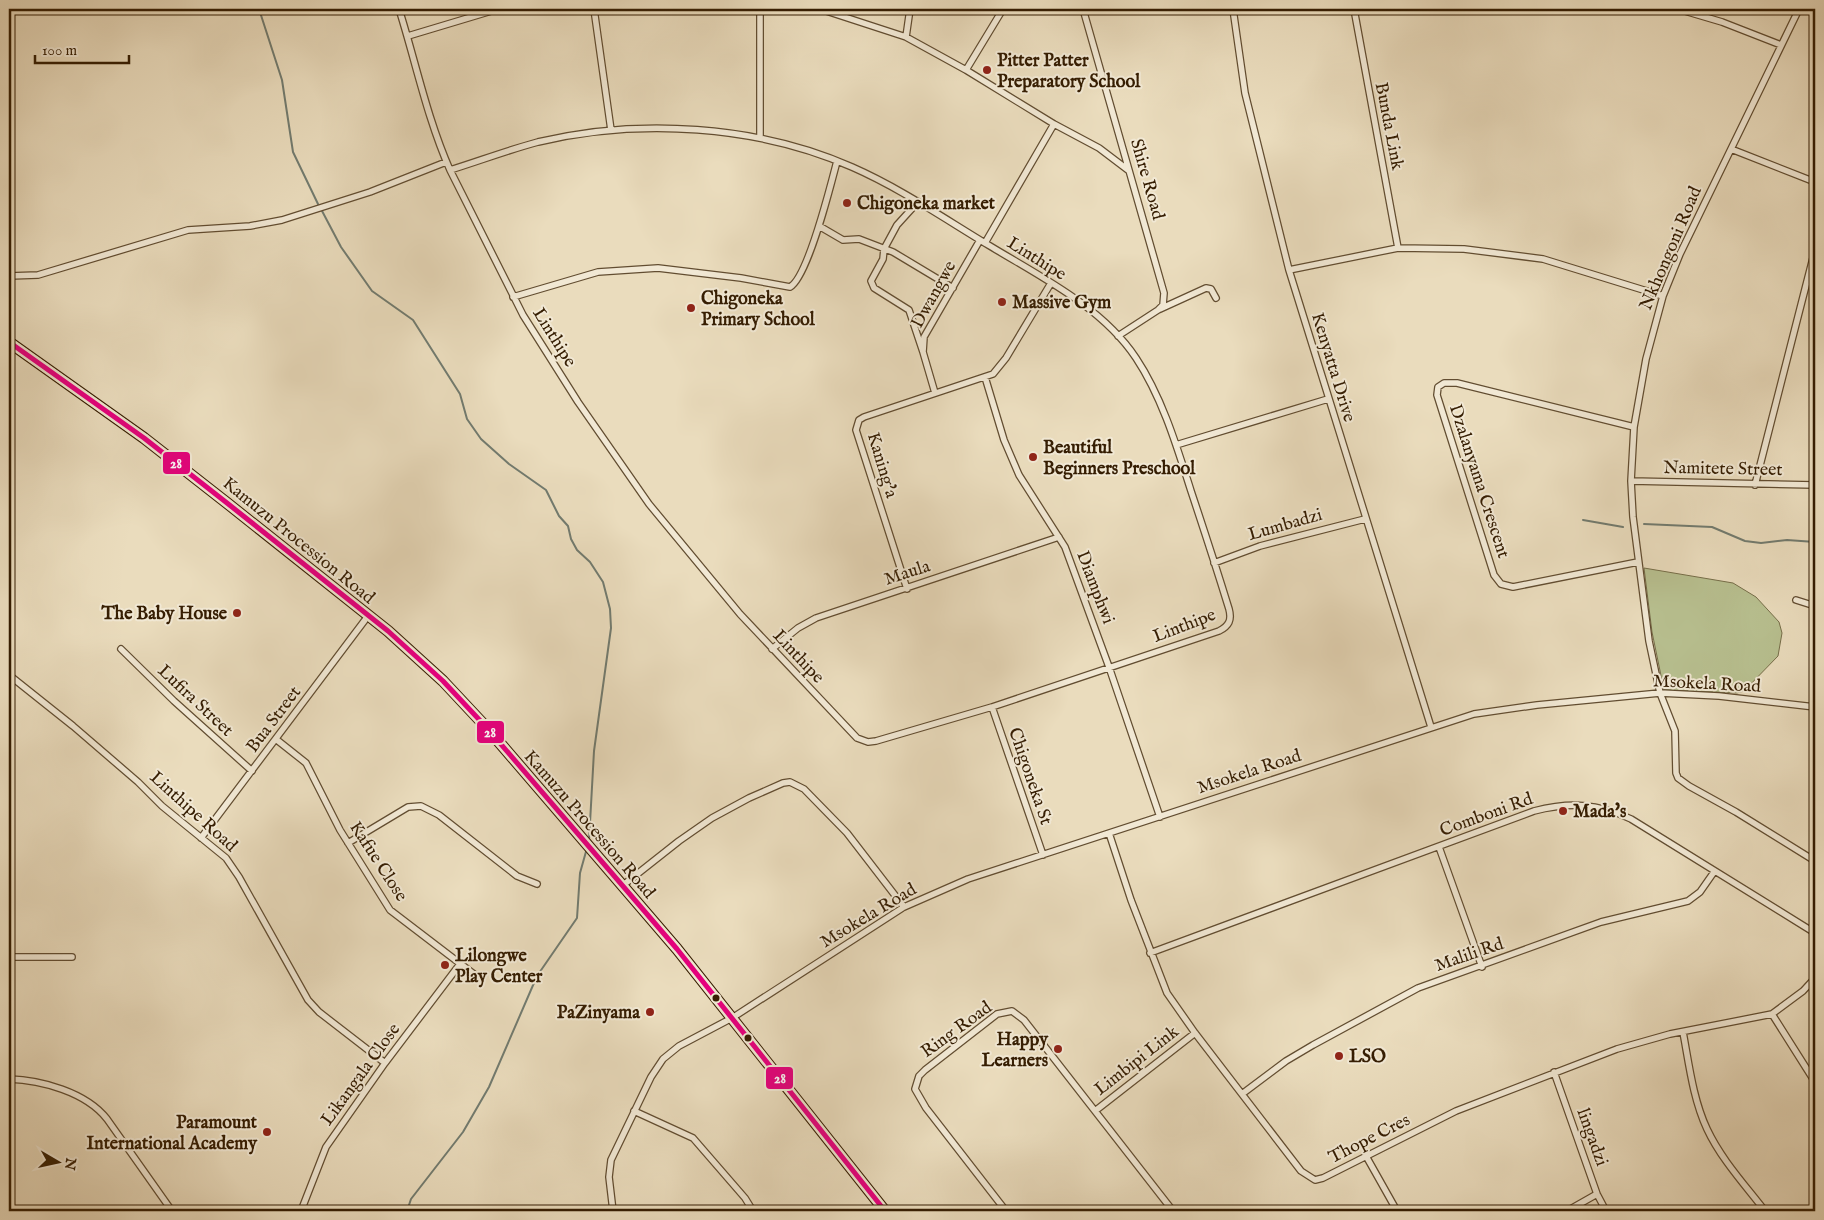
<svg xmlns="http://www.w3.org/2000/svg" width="1824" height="1220" viewBox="0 0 1824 1220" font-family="'IM FELL English',serif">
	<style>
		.green { fill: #b8c090; stroke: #766e49 }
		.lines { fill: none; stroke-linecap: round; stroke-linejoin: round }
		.stream { stroke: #727b6f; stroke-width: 2 }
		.minor-casing { stroke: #624d31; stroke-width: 8 }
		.trunk-casing { stroke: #351d02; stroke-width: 12 }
		.minor { stroke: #f1e8d4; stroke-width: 5.5 }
		.trunk { stroke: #eadcbd; stroke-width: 10 }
		.bus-1-casing { stroke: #f1e8d4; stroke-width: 9 }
		.bus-1 { stroke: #e5007d; stroke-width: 5 }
		.poi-dot { fill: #8f2418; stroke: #f1e8d4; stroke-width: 2 }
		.bus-dot { fill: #351d02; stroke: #f1e8d4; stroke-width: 2 }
		.labels { text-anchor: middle; stroke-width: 4; stroke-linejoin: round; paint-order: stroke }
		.poi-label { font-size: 18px; font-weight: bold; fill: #351d02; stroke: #f1e8d4; text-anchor: start }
		.street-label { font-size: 18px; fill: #351d02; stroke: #f1e8d4 }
		.line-badge { stroke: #f1e8d4; stroke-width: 2 }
		.badge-label { font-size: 14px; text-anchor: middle; font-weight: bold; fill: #fff }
	</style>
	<rect width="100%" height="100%" fill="#eadcbd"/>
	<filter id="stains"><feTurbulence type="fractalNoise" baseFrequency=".004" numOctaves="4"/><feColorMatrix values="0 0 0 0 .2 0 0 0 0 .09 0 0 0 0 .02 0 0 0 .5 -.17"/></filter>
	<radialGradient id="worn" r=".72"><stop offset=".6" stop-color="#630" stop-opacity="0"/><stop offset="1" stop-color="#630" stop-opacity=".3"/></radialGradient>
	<!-- green -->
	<path class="green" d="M1644,568L1733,583L1756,597L1779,622L1782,633L1778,656L1744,691L1737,693L1664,690L1652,632Z"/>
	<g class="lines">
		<!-- stream -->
		<path class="stream" d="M259,9L282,80L293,152L318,204
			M321,209L341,247L372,291L413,320L460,394L467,419L481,439L509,464L546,490L559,516L568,526L571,539L577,550L590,562L603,582L610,609L611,628L594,751L589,841
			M1583,520L1623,527
			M1644,524L1712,527L1745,541L1761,543L1787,540L1815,542
			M407,1211L411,1199L463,1132L489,1087L537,976L577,918L580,873L587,848"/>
		<!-- minor casing -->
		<g class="minor-casing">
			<path id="minor" d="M399,9C416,63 427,118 450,170L523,315L578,402L649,504L740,614L857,738L868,742L876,741L992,707L1219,631C1229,626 1232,620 1229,609C1217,570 1204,530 1191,491C1177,447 1162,397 1136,358C1102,307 1041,277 990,246C945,219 900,188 852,167C757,125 639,118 538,142C508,150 479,161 450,170
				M594,9L611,130
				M760,9V138
				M820,9L906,37L966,70L1054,124L1099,148L1128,170
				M1083,9L1164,293L1163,305L1158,310L1118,336
				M1233,9L1245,93L1289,270L1431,727
				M1354,9L1398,248
				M1678,9L1722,22L1781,45
				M1799,9L1680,254L1663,296L1646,359L1634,427L1631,481L1633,517L1649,641L1660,693L1675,731L1676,773L1678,778L1689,786L1736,812L1815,861
				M408,36L498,9
				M906,37L910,9
				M966,70L1003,9
				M1731,149L1815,182
				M917,203L897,225L884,249L883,259L871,281L874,288L909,310L923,352
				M819,226L843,240L859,239L893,252L953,288
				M985,243L1054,124
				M1289,270L1398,248L1464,249L1543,259L1663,296
				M9,276L38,275L188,230L250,226L282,220L370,192L446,162
				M513,297L598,272L658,268L741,278L790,287C808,277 831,184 837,161
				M1160,309L1206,288L1211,289L1216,298
				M985,377L1004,440L1019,475L1065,547L1109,667L1160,817
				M935,393L923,352L924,337L980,240
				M1634,427L1457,383H1444L1438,387L1437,395L1494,575L1501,584L1513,587L1638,562
				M1176,445L1328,399
				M1631,481L1815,485
				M1755,485L1815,250
				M1214,563L1260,546L1365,519
				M907,589L856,430L859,420L864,417L993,374L1006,358L1051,283
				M1796,600L1815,606
				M121,649L174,701L252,771
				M772,649L798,628L816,618L1059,537
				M9,675L73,726L138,782L162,806L226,858L239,877L308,1000L319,1012L385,1063
				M992,707L1043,855
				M277,740L306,763L340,830L390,910L479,978
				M1109,833L1131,900L1167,993L1195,1033L1301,1171L1315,1180L1323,1178L1456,1111L1617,1049L1670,1034L1772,1014L1803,991L1815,978
				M201,838L368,616
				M348,843L408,807L421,806L439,815L517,876L537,884
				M1439,847L1482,967
				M622,886L679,841L712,818L749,798L783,783L790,782L804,789L847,833L904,907
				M1150,953L1534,811C1569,802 1598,803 1631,819L1815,933
				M9,957H72
				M1772,1014L1815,1082
				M1683,1032C1689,1064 1693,1099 1707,1129C1721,1159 1745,1185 1765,1211
				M1554,1072L1597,1194L1606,1211
				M9,1079C41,1080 86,1092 107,1119L172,1211
				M1242,1094L1286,1061L1313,1045L1418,988L1601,922L1688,901L1700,892L1714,872
				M634,1111L693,1138L745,1198L753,1211
				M1095,1111L1195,1033
				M1366,1156L1397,1211
				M301,1211L326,1147L385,1063L460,964
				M577,1211L613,1209
				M613,1211L609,1177L611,1160L651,1077L663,1059L679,1046L732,1018L904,907L968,879L1474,714L1537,705L1660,693L1719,696L1815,707
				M1006,1211L926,1108L915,1089L919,1076L925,1070L997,1014L1012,1011L1024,1020L1173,1211
				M1567,1211L1597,1194"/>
		</g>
		<!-- trunk casing -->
		<g class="trunk-casing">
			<path id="trunk" d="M9,342L144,438L227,503L388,631L443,681L487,728L677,949L885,1211"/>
		</g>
		<!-- minor -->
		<use href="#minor" class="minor"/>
		<!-- trunk -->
		<use href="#trunk" class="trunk"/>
		<!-- bus-1 casing -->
		<g class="bus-1-casing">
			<path id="bus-1" d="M9,342L144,438L227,503L388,631L443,681L487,728L677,949L885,1211"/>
		</g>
		<!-- bus-1 -->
		<use href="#bus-1" class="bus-1"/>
	</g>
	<!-- markers -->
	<g class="poi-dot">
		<circle cx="987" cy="70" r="5"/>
		<circle cx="847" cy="203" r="5"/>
		<circle cx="1002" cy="302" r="5"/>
		<circle cx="691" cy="308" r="5"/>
		<circle cx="1033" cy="457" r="5"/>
		<circle cx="237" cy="613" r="5"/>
		<circle cx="1563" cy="811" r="5"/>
		<circle cx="445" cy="965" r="5"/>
		<circle cx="650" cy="1012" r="5"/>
		<circle cx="1058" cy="1049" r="5"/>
		<circle cx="1339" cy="1056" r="5"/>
		<circle cx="267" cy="1132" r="5"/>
	</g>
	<g class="bus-dot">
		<circle cx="716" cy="998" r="4.5"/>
		<circle cx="748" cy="1038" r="4.5"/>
	</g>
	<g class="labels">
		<!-- poi labels -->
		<g class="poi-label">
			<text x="997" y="66">Pitter Patter<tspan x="997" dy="21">Preparatory School</tspan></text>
			<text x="857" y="209">Chigoneka market</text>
			<text x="701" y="304">Chigoneka<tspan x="701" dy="21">Primary School</tspan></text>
			<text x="1012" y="308">Massive Gym</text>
			<text x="1043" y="453">Beautiful<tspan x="1043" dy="21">Beginners Preschool</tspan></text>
			<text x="227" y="619" text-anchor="end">The Baby House</text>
			<text x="1573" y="817">Mada's</text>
			<text x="455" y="961">Lilongwe<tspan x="455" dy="21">Play Center</tspan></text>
			<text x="640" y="1018" text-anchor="end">PaZinyama</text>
			<text x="1048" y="1045" text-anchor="end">Happy<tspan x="1048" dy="21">Learners</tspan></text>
			<text x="1349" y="1062">LSO</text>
			<text x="257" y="1128" text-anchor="end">Paramount<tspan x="257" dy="21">International Academy</tspan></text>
		</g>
		<!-- street labels -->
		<g class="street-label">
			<text transform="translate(1390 126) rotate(79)" y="6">Bunda Link</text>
			<text transform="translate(1148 179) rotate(74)" y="6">Shire Road</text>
			<text transform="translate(1670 248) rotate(-67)" y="6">Nkhongoni Road</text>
			<text transform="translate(1037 258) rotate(32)" y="6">Linthipe</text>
			<text transform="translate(933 294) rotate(-61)" y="6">Dwangwe</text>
			<text transform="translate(555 337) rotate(58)" y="6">Linthipe</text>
			<text transform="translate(1334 367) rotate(73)" y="6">Kenyatta Drive</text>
			<text transform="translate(883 465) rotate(73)" y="6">Kaning'a</text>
			<text transform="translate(1723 468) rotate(1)" y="6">Namitete Street</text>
			<text transform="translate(1480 481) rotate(72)" y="6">Dzalanyama Crescent</text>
			<text transform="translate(1285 524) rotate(-16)" y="6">Lumbadzi</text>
			<text transform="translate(299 540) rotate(39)" y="6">Kamuzu Procession Road</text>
			<text transform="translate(907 572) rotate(-18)" y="6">Maula</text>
			<text transform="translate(1096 587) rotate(69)" y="6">Diamphwi</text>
			<text transform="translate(1184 625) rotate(-21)" y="6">Linthipe</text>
			<text transform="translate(799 656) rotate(47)" y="6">Linthipe</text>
			<text transform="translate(1707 683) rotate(3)" y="6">Msokela Road</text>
			<text transform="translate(196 700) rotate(43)" y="6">Lufira Street</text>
			<text transform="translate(273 719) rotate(-53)" y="6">Bua Street</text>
			<text transform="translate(1249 771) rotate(-18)" y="6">Msokela Road</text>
			<text transform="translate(1031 776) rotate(71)" y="6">Chigoneka St</text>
			<text transform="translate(194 811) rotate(42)" y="6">Linthipe Road</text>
			<text transform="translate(1486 814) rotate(-20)" y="6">Comboni Rd</text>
			<text transform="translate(590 824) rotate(49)" y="6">Kamuzu Procession Road</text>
			<text transform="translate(379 861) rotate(57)" y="6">Kafue Close</text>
			<text transform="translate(868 915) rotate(-31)" y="6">Msokela Road</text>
			<text transform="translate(1469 954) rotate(-19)" y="6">Malili Rd</text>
			<text transform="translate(956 1029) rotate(-36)" y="6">Ring Road</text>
			<text transform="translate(1136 1060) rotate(-38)" y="6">Limbipi Link</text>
			<text transform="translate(360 1074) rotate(-54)" y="6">Likangala Close</text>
			<text transform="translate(1593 1137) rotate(70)" y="6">lingadzi</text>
			<text transform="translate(1369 1138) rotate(-27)" y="6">Thope Cres</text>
		</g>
	</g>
	<g class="line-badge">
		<rect x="162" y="451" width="29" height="24" rx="5" fill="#e5007d"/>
		<rect x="476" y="720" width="29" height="24" rx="5" fill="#e5007d"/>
		<rect x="765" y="1066" width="29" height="24" rx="5" fill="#e5007d"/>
	</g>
	<g class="badge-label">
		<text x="176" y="468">28</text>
		<text x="490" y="737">28</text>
		<text x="780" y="1083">28</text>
	</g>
	<!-- margin -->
	<rect width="1824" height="1220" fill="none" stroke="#eadcbd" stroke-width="30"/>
	<rect x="10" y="10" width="1804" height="1200" fill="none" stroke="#351d02" stroke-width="2.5"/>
	<rect x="15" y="15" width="1794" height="1190" fill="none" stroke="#351d02"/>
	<!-- north arrow -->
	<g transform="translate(58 1162) rotate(99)" stroke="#f1e8d4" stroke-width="4" paint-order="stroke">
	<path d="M0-4L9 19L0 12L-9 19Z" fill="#351d02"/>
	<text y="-8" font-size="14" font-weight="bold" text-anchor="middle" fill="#351d02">N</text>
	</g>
	<!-- scale -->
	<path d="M35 55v8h94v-8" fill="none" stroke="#351d02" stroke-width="2.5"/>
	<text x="42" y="55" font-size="15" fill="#351d02" stroke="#f1e8d4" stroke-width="4" paint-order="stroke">100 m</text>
	<rect width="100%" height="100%" filter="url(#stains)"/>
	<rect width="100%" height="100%" fill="url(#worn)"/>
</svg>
